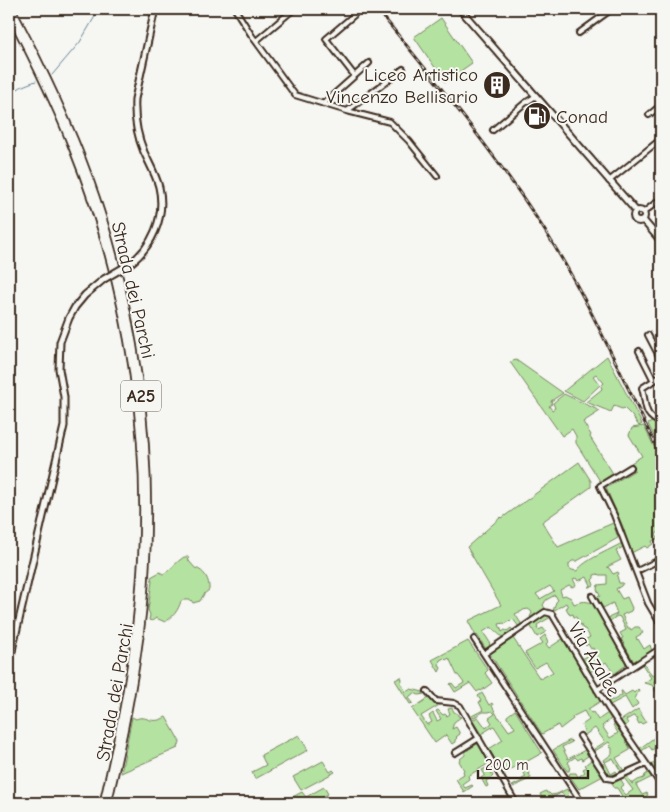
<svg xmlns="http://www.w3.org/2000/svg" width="670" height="812" viewBox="0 0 670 812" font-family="'Comic Neue',sans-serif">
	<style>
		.green { fill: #b4e2a1; stroke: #788660; fill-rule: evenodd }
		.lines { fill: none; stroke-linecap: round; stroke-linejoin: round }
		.stream { stroke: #678595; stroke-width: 1 }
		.minor-casing { stroke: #3b2a1e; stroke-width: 8 }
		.major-casing { stroke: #3b2a1e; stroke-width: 9 }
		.highway-casing { stroke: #3b2a1e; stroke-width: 9 }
		.minor { stroke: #f6f6f2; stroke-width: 4 }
		.major { stroke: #f6f6f2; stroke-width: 5 }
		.highway { stroke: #f6f6f2; stroke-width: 5.5 }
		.rail-casing { stroke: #3b2a1e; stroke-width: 3 }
		.rail { stroke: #f6f6f2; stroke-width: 1; stroke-dasharray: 4; stroke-linecap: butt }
		.major-bridge-casing { stroke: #3b2a1e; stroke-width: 9; stroke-linecap: butt }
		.major-bridge { stroke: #f6f6f2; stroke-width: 5 }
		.labels { text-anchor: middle; stroke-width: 4; stroke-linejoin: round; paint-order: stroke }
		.shield { fill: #f6f6f2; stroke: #73675e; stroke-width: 1 }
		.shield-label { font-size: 18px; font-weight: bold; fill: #3b2a1e }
		.poi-label { font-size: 19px; fill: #3b2a1e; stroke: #f6f6f2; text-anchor: end }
		.street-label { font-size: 19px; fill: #3b2a1e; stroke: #f6f6f2 }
	</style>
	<rect width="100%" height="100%" fill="#f6f6f2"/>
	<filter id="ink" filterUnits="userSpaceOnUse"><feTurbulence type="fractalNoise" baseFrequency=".02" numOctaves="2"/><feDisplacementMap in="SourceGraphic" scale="10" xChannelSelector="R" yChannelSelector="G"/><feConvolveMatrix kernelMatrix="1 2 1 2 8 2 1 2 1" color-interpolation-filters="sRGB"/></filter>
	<g filter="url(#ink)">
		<!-- green -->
		<path class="green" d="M441,18L472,63L445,82L414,37Z
			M607,356L642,424L639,426L632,416L624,408L622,409L614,406L611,412L586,402L602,389L601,386L604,383L596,374L593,376L600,385L583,401L564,391Z
			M516,360L563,393L551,401L552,404L549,406L552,410L555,408L553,403L564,394L600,411L583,422L591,435L590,437L614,475L603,482L600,481L576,443V436L572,429L562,436L510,362Z
			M652,422L661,425V450L648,424Z
			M644,426L661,461V531L656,534L658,538L652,541L653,544L647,548L645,546L631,553L623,527L606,488L635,470L631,463L642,456L629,435L632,428Z
			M579,462L591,481V487L542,522L558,547L613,523L618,538L577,561H572L569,564V568L572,570L577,571C584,560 610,550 622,543L623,547L616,551L621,560L607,567L609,568L613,574L618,572L619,574L617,576L619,583H623L621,586L616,589L622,599L627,597L632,608L631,611L622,615L628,628H630L631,630L635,627H639L643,633L636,637L637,640L638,639L644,649L650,645L652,651L634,662L621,639L623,638L620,633L626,630L620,617L617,616L610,621L608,618L617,614L613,603L603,608L597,597L600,596L597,589L598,585L607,584V575H599L598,574L594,575V578L592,580L594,585L589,587H588L591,585L587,577L578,581L576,578L573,579L576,585L572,587L569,585L560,590L562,596L565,595L571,598L574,604C582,601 587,600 595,605L627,661L625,666L614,674L606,662L590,672L582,659L595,652L593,648L591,649L588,644L586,646L583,641L590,637L585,629H583L576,617H574L573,614L570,615L566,608L568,607L566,603L553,611L556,602L558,600L555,595L546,600L543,605L545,608L532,618L530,617L532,613L531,611L528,609L523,610L521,612H519L515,614L522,625L519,627L513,619L510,622L509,621L505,624L504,623L499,624L502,632L505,630L507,631L511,628L514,632L503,638L491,627L483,632L489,641L490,647L486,649L477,635L476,636L468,621L501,605L467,547L501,517L502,518ZM550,586L554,591L540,599L536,594Z
			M184,557H188L189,561L195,568C204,570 210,580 209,590L204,594L200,601L193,603L191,600H183L181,601C178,611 173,617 165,622L156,618L152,621L149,620L150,615L148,610L152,581L151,577L160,572L163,574C170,571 176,562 184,557Z
			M545,615H548L551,617L537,625L538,627L537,628L538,630L543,628L546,632L537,637L530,625Z
			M545,635L548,642L546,644L549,648L564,638L601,701L588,709L591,713L593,712L598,720L608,713L611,719L602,726L610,738L618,733L613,725L615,723L630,748V750L616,758L624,771L622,773L613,758L605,762L611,774L616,771L618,774L610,777L601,765L605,763L604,760L612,754V748L609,747L611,745L609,742L595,751L594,749L605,742L595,728L585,735L582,725L589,720L584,711L572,717L573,719L560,729L558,725L542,734L490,654L513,638L540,679L553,672L546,662L535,668L525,653L543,643L540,639Z
			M468,641L488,670L485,673L492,683L481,691L480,690L477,692L470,683L455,692L450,684L452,683L456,688L464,683L458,675H457L449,658L446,660L444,658L440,660L439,665L441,668L439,672L432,660Z
			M644,663L652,676L661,670V677L654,681C654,686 657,691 661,694V700L652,685L644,683L651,678L642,664Z
			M401,677L402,680L401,683L406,692L411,689L423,692L424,694L419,695L414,693L410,696L409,698L413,703L410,704L395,680Z
			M638,689L639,690L635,699L638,704L632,709L625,697L610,705L608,702L611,700H614L622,695L621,691H622L625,695L632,691L634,693Z
			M482,693L489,705L492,703L493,705L492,706L498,717H499L509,731L515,728L511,721L507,718V716L515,710L542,753L524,763L531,778L513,787L512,786L522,781V779L526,777L522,769H521L518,765L504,774L489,749L503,740L494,726L481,734L472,720L478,717L486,728L492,723L489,718L495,714L492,711L489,712H483L471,719L470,717L483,710L479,702L481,701L478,696Z
			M430,697L436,702L441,704L421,716L427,725L432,722L429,716L433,713L437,721L441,719L436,711L438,710L443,715L445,714L447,716L450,714L448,709L452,708L454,712L458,714V716L461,717L454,722L452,729L456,727L460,734L456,737L457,738L455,740V742L452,744L446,735L435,743L412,709Z
			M638,709L646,722L642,724L641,723L639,724L637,720L638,718L633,716L626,720L628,724L624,727L620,721Z
			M132,717L136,719C147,714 150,726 166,717L180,742L178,748L121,773Z
			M299,735L308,750L255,779L252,772L266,765L261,755Z
			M655,737L658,741L655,748L652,750L649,746L640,752L639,749Z
			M570,740L572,742L562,747L568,759L585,750L588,756L582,760L581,758L578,760L575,757L568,762L570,766L569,771H567L553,750Z
			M477,744H480L491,762L468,776L469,779L462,784L465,788L472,785L473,786L464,792L456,779L464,774L463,771L464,770L459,761L460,759L465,755V752Z
			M661,754V763L656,767L660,772H661V777L659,778L650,766L659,759L658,756Z
			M591,760L603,776L579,789L569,775L570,773H576L578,777L585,772L583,769L587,767L585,765Z
			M323,761L330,772L333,770L335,772L301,790L293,777Z
			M488,767L493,776L491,778L486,781L488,786L486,787L481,778L485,775L482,770Z
			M648,773L652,777L636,785L642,795L647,793L648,795L643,799L644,803H634L633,802L630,803H619L617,800L622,796L617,788H614L612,783L620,778L624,785L620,788L626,795L633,790L624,778L627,776L632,784L638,780L644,778L645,775Z
			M324,787L328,794L312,803H281L302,792L306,797Z
			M567,789L569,794L566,797L561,793L544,802L540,794L546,791L547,793H549L551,795L557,794Z"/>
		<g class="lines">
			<!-- stream -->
			<path class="stream" d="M52,75L80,42L97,13L99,9
				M9,99C14,88 25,85 36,81"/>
			<!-- minor casing -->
			<g class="minor-casing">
				<path id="minor" d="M235,9L252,36L295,95L347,111L390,122L409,141L437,176
					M579,33L612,9
					M256,41L294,9
					M354,75L326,39L354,15
					M323,104L369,63
					M347,111L403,69
					M649,115L661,105
					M493,130L525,103L536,96
					M609,181L661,139
					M644,212L661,199
					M648,335L661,360
					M639,351L654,381
					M661,376L642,388C647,405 642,415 661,423
					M631,467L600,486L614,515L648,603L661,625
					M637,571L661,559
					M592,596L632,667
					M474,639L582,803
					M484,654L542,614L545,612L552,614L608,708L661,785
					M597,690L661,648
					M427,691L436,701L454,703L460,706L516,803
					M580,736L607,778L613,779L646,764
					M455,753L479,738"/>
			</g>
			<!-- major casing -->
			<g class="major-casing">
				<path id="major" d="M460,9L636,211
					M633.5 216a5.5 5.5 0 1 1 11 0a5.5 5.5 0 1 1-11 0Z
					M643,220L661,241
					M128,265C152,248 166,217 159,187C156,175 149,163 144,152C137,135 134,117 135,99L155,9
					M9,668L13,646L64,426V397L59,369L60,342L69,318L75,307L85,295L104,279"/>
			</g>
			<!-- highway casing -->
			<g class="highway-casing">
				<path id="highway" d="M12,9C41,64 68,119 89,177C136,307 155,446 145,584C140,658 125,731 108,803
					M9,13C32,57 54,101 72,147C130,291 154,450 138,605C132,672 118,738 103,803"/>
			</g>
			<!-- minor -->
			<use href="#minor" class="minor"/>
			<!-- major -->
			<use href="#major" class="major"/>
			<!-- highway -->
			<use href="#highway" class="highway"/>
			<!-- rail casing -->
			<g class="rail-casing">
				<path id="rail" d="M377,9C432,77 488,144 536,217C586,292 621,376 661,456"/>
			</g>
			<!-- rail -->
			<use href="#rail" class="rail"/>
			<!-- major-bridge casing -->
			<g class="major-bridge-casing">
				<path id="major-bridge" d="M104,279L128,265"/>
			</g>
			<!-- major-bridge -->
			<use href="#major-bridge" class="major-bridge"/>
		</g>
	</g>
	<!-- icons -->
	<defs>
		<g id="building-disc" transform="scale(1.4375)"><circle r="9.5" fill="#3b2a1e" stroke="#f6f6f2"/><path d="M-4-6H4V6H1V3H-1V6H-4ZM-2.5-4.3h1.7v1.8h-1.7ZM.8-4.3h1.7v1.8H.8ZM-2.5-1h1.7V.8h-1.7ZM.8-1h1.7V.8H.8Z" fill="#fff"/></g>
		<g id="fuel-disc" transform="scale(1.4375)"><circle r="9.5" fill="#3b2a1e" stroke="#f6f6f2"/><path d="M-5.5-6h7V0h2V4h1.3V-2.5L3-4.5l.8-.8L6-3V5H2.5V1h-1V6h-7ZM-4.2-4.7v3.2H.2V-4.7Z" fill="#fff"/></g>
	</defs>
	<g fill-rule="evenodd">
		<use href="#building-disc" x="497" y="85"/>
		<use href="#fuel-disc" x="537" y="116"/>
	</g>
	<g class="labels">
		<!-- shield labels -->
		<rect class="shield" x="121" y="380.5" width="40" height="31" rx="4"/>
		<g class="shield-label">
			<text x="141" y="402">A25</text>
		</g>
		<!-- poi labels -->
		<g class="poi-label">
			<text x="478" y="81">Liceo Artistico<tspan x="478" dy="22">Vincenzo Bellisario</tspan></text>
			<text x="556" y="123" text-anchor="start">Conad</text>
		</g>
		<!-- street labels -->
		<g class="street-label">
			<text transform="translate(134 290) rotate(77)" y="7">Strada dei Parchi</text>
			<text transform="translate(595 659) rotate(59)" y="7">Via Azalee</text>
			<text transform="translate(114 692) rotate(-80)" y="7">Strada dei Parchi</text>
		</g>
	</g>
	<!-- margin -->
	<rect width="670" height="812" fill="none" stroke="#f6f6f2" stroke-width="30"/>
	<rect x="15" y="15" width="640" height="782" fill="none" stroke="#3b2a1e" stroke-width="2" filter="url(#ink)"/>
	<!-- scale -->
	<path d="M478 770v8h110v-8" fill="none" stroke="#3b2a1e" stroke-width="2.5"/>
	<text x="485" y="770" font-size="15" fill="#3b2a1e" stroke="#f6f6f2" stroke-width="4" paint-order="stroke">200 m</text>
</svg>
